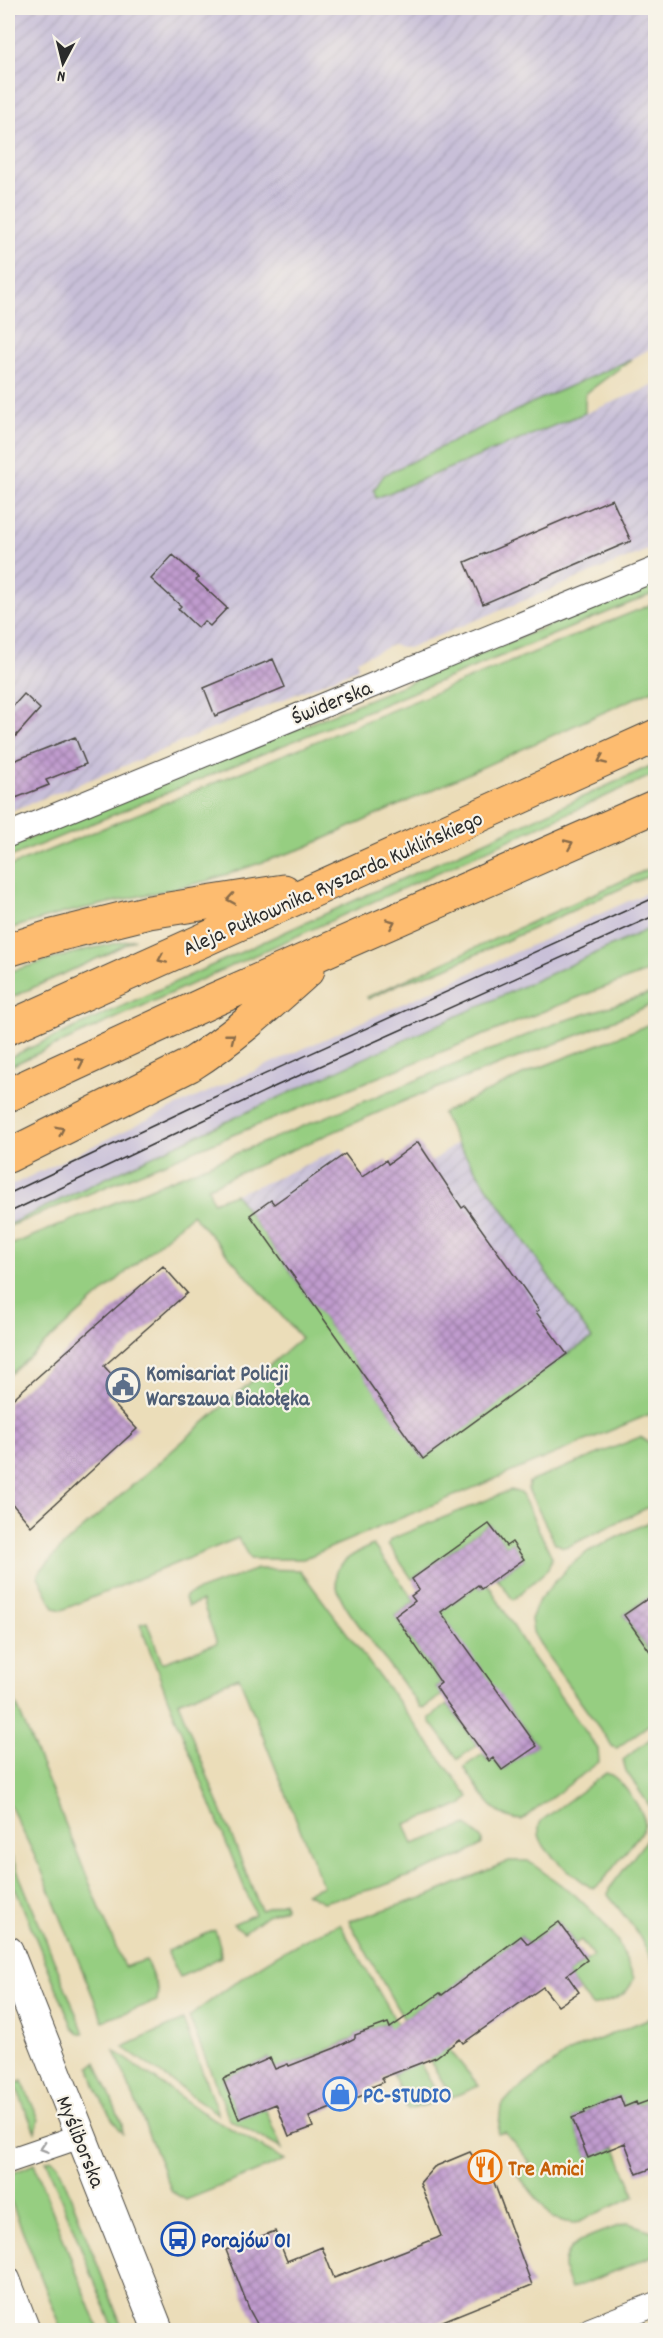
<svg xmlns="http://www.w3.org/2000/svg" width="663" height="2338" viewBox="0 0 663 2338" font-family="Dekko,sans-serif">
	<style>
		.industrial { fill: url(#industrial-furrows) }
		.railway { fill: #c8bfd8 }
		.grass { fill: #96ce81; stroke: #607c56; stroke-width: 1.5 }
		.building { fill: url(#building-cross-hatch) }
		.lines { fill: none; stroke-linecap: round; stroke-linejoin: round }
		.minor-casing { stroke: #484640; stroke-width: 26 }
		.tertiary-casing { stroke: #484640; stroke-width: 32 }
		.primary-casing { stroke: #484640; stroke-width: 35 }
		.minor { stroke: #fff; stroke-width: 24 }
		.tertiary { stroke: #fff; stroke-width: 30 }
		.primary { stroke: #fdbc6f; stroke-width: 33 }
		.tram { stroke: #2b2b2b; stroke-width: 1.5 }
		.oneway { stroke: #8a6c4a }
		.oneway2 { stroke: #a0a0a0 }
		.labels { text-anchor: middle; stroke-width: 4.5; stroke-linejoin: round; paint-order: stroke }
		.street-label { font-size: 22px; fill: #2b2b2b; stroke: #f7f3e8 }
		.service-label { font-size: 22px; font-weight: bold; fill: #4e5e75; stroke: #f7f3e8; text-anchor: start }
		.shop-label { font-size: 22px; font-weight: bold; fill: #366cbe; stroke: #f7f3e8; text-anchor: start }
		.food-label { font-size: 22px; font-weight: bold; fill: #c56008; stroke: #f7f3e8; text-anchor: start }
		.transit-label { font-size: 22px; font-weight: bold; fill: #164399; stroke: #f7f3e8; text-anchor: start }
	</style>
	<defs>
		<pattern id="industrial-furrows" width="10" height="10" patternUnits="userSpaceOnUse" patternTransform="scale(1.5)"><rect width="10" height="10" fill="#c8bfd8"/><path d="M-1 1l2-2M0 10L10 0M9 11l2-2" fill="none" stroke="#aca4ba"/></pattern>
		<pattern id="building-cross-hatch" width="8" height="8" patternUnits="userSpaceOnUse" patternTransform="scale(1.5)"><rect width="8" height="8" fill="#c09bce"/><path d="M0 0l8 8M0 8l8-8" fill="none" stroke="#9c7fa7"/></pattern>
	</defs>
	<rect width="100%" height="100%" fill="#f7f3e8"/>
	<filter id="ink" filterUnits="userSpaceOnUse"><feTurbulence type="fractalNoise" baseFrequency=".0167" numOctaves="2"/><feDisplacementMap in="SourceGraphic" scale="12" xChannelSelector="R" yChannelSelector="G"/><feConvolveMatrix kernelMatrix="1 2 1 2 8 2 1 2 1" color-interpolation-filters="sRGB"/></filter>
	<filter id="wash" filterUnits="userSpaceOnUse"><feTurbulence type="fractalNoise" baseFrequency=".008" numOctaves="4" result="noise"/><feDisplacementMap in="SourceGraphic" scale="24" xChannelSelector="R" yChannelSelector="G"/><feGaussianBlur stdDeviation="1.35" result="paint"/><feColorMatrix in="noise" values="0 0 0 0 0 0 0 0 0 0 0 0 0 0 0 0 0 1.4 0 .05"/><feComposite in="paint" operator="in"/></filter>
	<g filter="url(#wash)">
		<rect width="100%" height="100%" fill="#ebddb9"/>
		<!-- industrial -->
		<path class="industrial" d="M8,8H655V346L632,359L536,401L384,475L374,491L377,498L655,385V547L408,648L392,645L381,650L357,660L358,668L117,769L8,812Z
			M457,1143L592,1339L567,1354L423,1459L235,1194L272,1180L342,1148L345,1154L304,1183L315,1200L434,1166L431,1162Z"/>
		<!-- railway -->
		<path class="railway" d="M655,889V926L274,1099L8,1225V1187L153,1117Z"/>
		<!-- grass -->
		<path class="grass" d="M632,359L585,394V413L376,498L374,490L384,475L536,401Z
			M655,582V593L8,858V847Z
			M655,603V689L304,848L207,881L64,913L8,929V867Z
			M655,764V774L8,1067V1058Z
			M655,866V873L444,969L401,983L368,999L367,997Z
			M655,926V969L592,992L230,1136L8,1227V1225C222,1121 439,1025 655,926Z
			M135,939L107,954L8,999V972L85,950Z
			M655,992V1003L581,1034L411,1098L208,1187L213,1202L235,1194L423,1458L567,1354L592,1339L457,1143L442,1113L531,1071L655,1022V1412L303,1559H250L238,1538L62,1610L54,1608L38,1576L39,1572L64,1545L301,1338L192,1214L8,1376V1246L557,1023Z
			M640,1437C663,1448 656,1483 655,1504L569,1546L563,1547L555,1543L528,1489L529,1482Z
			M511,1490L521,1493L552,1557L548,1569L513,1600L497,1578L524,1559L512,1543L506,1546L489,1524L412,1579L388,1544L391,1539Z
			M655,1519V1593L624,1615L648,1650L655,1645V1720L617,1748L613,1747L544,1651L533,1632L531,1619L539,1600L569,1566L589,1551Z
			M373,1545L415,1601L395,1616L441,1683L436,1687L442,1695L424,1708L420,1707L350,1613C324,1574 334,1562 373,1545Z
			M257,1569L300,1570L469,1797L462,1805L405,1824L413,1844L467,1825L482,1839V1844L467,1854L380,1887L323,1902L306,1893L323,1886L239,1677L178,1702L261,1910L284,1902L285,1908L267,1915L244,1932L233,1924L255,1914L166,1694L140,1624L147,1622L162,1663L217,1643L202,1601L188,1606L185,1598L187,1595Z
			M488,1584L530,1654L598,1749L599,1762L522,1820C492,1819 479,1789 464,1767L483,1754L488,1761L493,1758L502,1770L537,1745L437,1614L478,1585L481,1589Z
			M8,1684L124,1967L146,1960L158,1990L157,2001L103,2021L41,1869L8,1801Z
			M448,1704L477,1745L458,1759L430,1721V1718Z
			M655,1735V1814L626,1771L623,1760Z
			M606,1773C619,1775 643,1810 645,1823L643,1830L602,1882L595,1888L590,1887C573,1873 528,1846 541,1821Z
			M655,1832V1967L637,1932L608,1895L609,1889L648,1838Z
			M8,1848L84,2033H78L73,2028L8,1871Z
			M509,1861H528L575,1895L601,1920L618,1942L634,1978C626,1999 612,2001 592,2006L567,1975L593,1956L581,1940L575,1944L559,1922L528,1944L521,1936L442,1995L440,1993L411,2013L448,2048L479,2086L452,2097L396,2006L349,1921L428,1896Z
			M340,1924L441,2100L408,2110L393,2074L406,2068L387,2023L355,2035V2038L289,2066L288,2064L275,2069L269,2058L223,2079L239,2118L265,2109L282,2149L230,2120L189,2017C236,1981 285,1945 340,1924Z
			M215,1930L220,1946L221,1957L180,1977L167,1951Z
			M655,2016V2098L637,2105L635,2102L624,2107L619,2096L585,2111V2113L572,2118L588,2157L615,2147L635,2196L575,2223L566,2222L553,2218L516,2173L530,2162L505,2132L498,2134L501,2106L512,2094L569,2052Z
			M183,2020L218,2114L123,2047Z
			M115,2051L202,2112L285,2160L186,2200L172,2192Z
			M96,2062L122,2124L123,2133C108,2116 95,2090 90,2067Z
			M22,2081L39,2120L35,2132L15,2084Z
			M52,2160L58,2164L123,2330H114L46,2161Z
			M34,2164L99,2330H62L8,2194L9,2175Z
			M628,2223L655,2232V2255L571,2289C568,2282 564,2273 564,2266C564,2238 608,2231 628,2223Z"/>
		<g id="blocks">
			<!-- building -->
			<path class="building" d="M612,499L631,541L483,604L465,562Z
				M173,555L199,578L196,580L227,608L210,626L204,621L198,628L178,609L181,606L151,579Z
				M273,659L285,687L215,716L204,688Z
				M24,694L40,709L8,745V712Z
				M75,737L86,764L46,780L49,785L8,801V763Z
				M418,1142L462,1208L465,1206L539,1310L536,1312L567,1354L423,1459L250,1215L271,1200L274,1204L345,1154L362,1177L386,1160L388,1164Z
				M163,1266L187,1293L104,1366L120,1384L106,1396L137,1429L31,1526L8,1499V1403Z
				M489,1524L506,1546L512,1542L524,1559L481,1589L478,1585L441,1612L537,1746L502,1770L493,1758L489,1761L442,1696L436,1687L441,1683L395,1616L415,1601L411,1596L419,1590L412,1579Z
				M656,1593V1660L624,1615Z
				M559,1922L587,1960L567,1975L579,1992L558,2006L543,1987L463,2043L460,2039L436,2057L382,2078L384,2082L364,2090L366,2094L309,2117L313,2127L289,2136L276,2104L239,2119L223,2079L270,2058L275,2069L288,2064L289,2066L335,2048L355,2038V2035L388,2023L390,2028L440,1993L442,1995L521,1936L528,1944Z
				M620,2096L624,2107L636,2102L637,2105L656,2098V2167L637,2174L625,2143L588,2158L572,2118L585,2113L584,2111Z
				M470,2152L480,2167L483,2166L492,2177L532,2285L418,2331H261L250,2311L226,2250L275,2231L287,2261L322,2247L334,2278L437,2238L441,2236L420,2183L434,2167Z"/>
		</g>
	</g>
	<g filter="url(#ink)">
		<use href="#blocks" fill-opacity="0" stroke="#484640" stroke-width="1.5"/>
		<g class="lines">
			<!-- minor casing -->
			<g class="minor-casing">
				<path id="minor" d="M8,835L656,569
					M8,2161L81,2136
					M8,2279L28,2330
					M590,2330L656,2304"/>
			</g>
			<!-- tertiary casing -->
			<g class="tertiary-casing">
				<path id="tertiary" d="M8,1951L158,2330"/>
			</g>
			<!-- primary casing -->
			<g class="primary-casing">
				<path id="primary" d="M8,950L53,936L149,912L284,891
					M8,1028L656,736
					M8,1095L209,1002L656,806
					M8,1156L190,1065C233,1038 270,1004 308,970"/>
			</g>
			<!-- minor -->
			<use href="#minor" class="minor"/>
			<!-- tertiary -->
			<use href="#tertiary" class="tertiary"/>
			<!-- primary -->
			<use href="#primary" class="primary"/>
			<!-- tram -->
			<path class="tram" d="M8,1194L199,1104L656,897
				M8,1213L276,1086L656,915"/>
		</g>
		<!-- one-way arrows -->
		<defs><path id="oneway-chevron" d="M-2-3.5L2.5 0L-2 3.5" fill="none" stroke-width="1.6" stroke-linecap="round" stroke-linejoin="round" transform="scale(1.5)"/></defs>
		<g class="oneway">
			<use href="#oneway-chevron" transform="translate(602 760) rotate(156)"/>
			<use href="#oneway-chevron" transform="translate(569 844) rotate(-24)"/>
			<use href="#oneway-chevron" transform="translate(231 899) rotate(171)"/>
			<use href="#oneway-chevron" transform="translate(391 923) rotate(-24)"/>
			<use href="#oneway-chevron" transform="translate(162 959) rotate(156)"/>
			<use href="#oneway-chevron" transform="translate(231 1037) rotate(-38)"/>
			<use href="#oneway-chevron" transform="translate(80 1062) rotate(-25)"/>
			<use href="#oneway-chevron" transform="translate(60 1130) rotate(-26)"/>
		</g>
		<use class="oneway2" href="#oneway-chevron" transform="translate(44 2148) rotate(162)"/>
	</g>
	<!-- icons -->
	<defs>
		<g id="civic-ring" transform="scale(1.725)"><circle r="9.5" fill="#f7f3e8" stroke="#5c6f8a" stroke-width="1.5"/><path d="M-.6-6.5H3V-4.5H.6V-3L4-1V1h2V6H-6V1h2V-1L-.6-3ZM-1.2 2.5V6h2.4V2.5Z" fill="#5c6f8a"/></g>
		<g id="shop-ring" transform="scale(1.725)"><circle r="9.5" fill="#f7f3e8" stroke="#3f7fe0" stroke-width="1.5"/><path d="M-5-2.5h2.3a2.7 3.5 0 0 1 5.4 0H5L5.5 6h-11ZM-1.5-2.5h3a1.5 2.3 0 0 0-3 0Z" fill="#3f7fe0"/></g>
		<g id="restaurant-ring" transform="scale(1.725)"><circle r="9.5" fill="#f7f3e8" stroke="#e8710a" stroke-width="1.5"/><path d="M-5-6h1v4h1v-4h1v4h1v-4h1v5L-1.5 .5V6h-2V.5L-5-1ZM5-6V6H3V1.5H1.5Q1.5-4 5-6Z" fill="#e8710a"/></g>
		<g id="bus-ring" transform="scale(1.725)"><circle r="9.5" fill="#f7f3e8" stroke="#1a4fb4" stroke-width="1.5"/><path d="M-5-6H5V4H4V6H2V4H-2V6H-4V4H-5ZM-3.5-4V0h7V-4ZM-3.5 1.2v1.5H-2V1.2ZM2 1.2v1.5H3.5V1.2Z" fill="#1a4fb4"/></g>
	</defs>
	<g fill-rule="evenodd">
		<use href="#civic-ring" x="123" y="1385"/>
		<use href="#shop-ring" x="340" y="2094"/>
		<use href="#restaurant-ring" x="485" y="2167"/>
		<use href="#bus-ring" x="178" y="2239"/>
	</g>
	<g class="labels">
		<!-- street labels -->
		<g class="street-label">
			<text transform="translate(331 701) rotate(-22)" y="8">Świderska</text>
			<text transform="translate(332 882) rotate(-24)" y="8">Aleja Pułkownika Ryszarda Kuklińskiego</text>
			<text transform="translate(82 2141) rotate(68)" y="8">Myśliborska</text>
		</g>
		<!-- service labels -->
		<g class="service-label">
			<text x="146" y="1380">Komisariat Policji<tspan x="146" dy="25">Warszawa Białołęka</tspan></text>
		</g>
		<!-- shop labels -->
		<g class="shop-label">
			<text x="363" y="2102">PC-STUDIO</text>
		</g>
		<!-- food labels -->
		<g class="food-label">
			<text x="508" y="2175">Tre Amici</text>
		</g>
		<!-- transit labels -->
		<g class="transit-label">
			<text x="201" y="2247">Porajów 01</text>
		</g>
	</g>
	<!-- margin -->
	<rect width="663" height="2338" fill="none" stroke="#f7f3e8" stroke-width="30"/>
	<!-- north arrow -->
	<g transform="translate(63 63) rotate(187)" stroke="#f7f3e8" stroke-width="4.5" paint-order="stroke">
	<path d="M0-4.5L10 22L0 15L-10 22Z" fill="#2b2b2b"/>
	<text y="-9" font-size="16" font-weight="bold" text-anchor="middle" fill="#2b2b2b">N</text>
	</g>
</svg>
